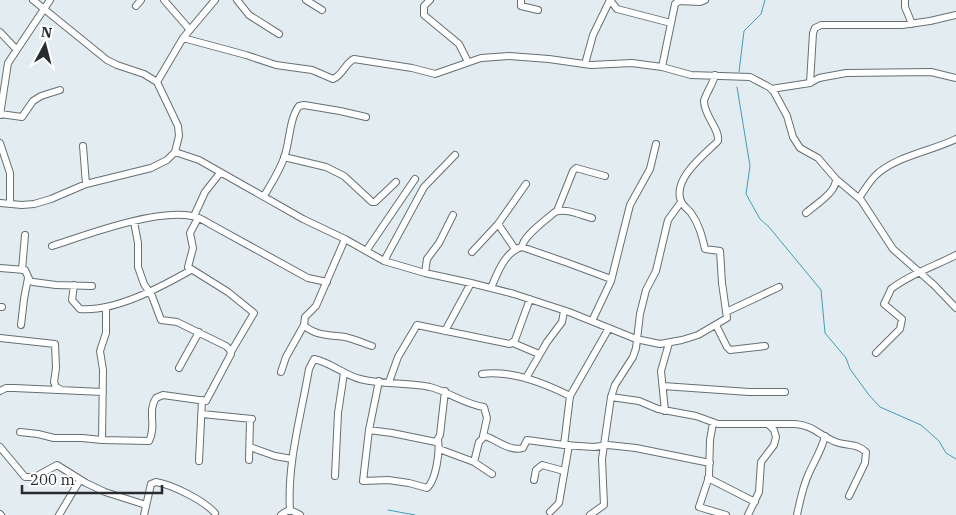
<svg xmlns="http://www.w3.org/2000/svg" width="956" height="515" viewBox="0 0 956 515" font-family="'IBM Plex Serif',serif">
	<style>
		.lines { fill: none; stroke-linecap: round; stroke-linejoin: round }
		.stream { stroke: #429cb9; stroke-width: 1 }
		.minor-casing { stroke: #666f73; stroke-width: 8 }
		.minor { stroke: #fff; stroke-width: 6 }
	</style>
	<rect width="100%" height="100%" fill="#e3edf1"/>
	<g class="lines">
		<!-- stream -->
		<path class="stream" d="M739,72L744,31L761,14L765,0
			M737,87L750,166L746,194L760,219L769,227L821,290L825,333L846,358L850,369L869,395L880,407L921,425L939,441L946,453L956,459
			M388,510L415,515"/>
		<!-- minor casing -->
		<g class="minor-casing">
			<path id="minor" d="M164,0L190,30
				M237,0L249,15L279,34
				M306,0L322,10
				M430,0L424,6V15L459,44L468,62
				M521,0V6L538,10
				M610,0L617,9L671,23
				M905,0V7L912,24
				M136,6L141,0
				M0,32L16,49
				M183,38L246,55L276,65L312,70L333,79C343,75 345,63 354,59L412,68L435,74L481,58L509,56L549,59L591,65L632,63L662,67L691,75L750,77L769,87L774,92L787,116L793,137L800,148L818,158L836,179L861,200L893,249L934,285L956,308
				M585,64L593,35L610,0
				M662,67L675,4L679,1L700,2L705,0
				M157,82L183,38L215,0
				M810,83L813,33L815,28L821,25H902L930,21L956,15
				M771,89L810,83L819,78L846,73L931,72L956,78
				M0,114L22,117L33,101L41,96L60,90
				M0,115L8,63L50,0
				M0,143L10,173V204
				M83,146L86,184
				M175,152L199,160L303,219L345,239L384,261L425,273L471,283L514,294L569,312L636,339L660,344L682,340L698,335L727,318L722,283L720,251L705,249C702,236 699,224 691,213C688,209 683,206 681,201C672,179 705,154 718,141C720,129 704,116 704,101C705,95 713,84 715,75
				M284,157L326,167L344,176L372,202H375L396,182
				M264,196C271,184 279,172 284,158C290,142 289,119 299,106L304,105L340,111L366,117
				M859,198C864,191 869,182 875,176C895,156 932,151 956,139
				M0,203L22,205L34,204L51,199L86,184L151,168L167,160L175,152L179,136L178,126L157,82L144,74L117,65L107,60L33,0
				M557,211L573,171L576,168L605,176
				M806,213C816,204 836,193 836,179
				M194,216L205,192L220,173
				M198,218L190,233L193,248L188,267L228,292L254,313L231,352
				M498,224L515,249
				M52,246C89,234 155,209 192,216C199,217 205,221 210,224L308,278L327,282
				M522,247L568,263L611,279
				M366,251L415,179
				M472,252L498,224L526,184
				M384,261L424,187L455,155
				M0,268L25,270L30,281L33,282L56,285L92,286
				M22,270L25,235
				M425,273L427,259L439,243L453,215
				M74,285L72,300L80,309C115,312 161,287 191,270
				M491,288C497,274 505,251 522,247C523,236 546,220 555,212C567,208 580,215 592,218
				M0,307H2
				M726,312L779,287
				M592,321L611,281L630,205L650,169L656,144
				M21,325L24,299L28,278
				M304,325C314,336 332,335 345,337C354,339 363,343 372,346
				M716,325L727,347L730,350L765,346
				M445,331L471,283
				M0,338L55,344L56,368L54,382L56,387L60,389
				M513,343L539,354
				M876,353L900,329L902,319L884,304C887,298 889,294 891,289C910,274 935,266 956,255
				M179,368L199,332
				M281,372L286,357L304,325L305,317L316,306L345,239
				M482,374C512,370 544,383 570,396
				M526,378L547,342L562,322L564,311
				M379,381L369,430L363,481L388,480L409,483L427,488C436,480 440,452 438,440
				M389,382L398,357L417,325L510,344L515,340L530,299
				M663,386L749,392H785
				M0,391L6,388H14L103,392
				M611,397L639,401L658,409L696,416L718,424H795C813,425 820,436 836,442C846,446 857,443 866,452L865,463L849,496
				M665,411L661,371L669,343
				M202,414L252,419L250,421L249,460
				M713,423L710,440L709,477L699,507L726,515
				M369,430L392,433L436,442L440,435L445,391
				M20,432L38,434L54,438H82L102,440L149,441C157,426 147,411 156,398L163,395L206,401L231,354L230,350L226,346L177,322L161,320L152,296L144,284L138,267V243L134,222
				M102,440L103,370L100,351L106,333V308
				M564,445L570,396L609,328
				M0,447L25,477H35L57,465L86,483L105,492L146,505
				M250,447L275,456L292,459
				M439,449L474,462L492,474
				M199,461L202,400
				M474,462L479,442L485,436C497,440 510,452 523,448L527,440L564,445L594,447L608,445L636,448L710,463
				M335,476L338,413L344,373
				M708,478L755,502
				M534,480L536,470L542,465L564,471
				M290,510C287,463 301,416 309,369L314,359C330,362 344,375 360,379C383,385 407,382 430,387C449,392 464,404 484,407L487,418L483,436
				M550,512L559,503L569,445
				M0,514L1,515
				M59,515L80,480
				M144,515L151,484L156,482C173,485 203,500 215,513
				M281,515C288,509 292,510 300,515
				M590,515L604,505L602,459L611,397L615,385L633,357L636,348L640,314L646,290L656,271L668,220L681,202
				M748,515L759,492L761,462L774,445L776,437L774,430L768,424
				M797,515C800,500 803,486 809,473C815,460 822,449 825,436"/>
		</g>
		<!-- minor -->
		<use href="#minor" class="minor"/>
	</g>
	<!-- north arrow -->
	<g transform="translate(45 45) rotate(7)" stroke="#ffffff" stroke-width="4" paint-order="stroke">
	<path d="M0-4L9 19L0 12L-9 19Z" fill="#272b2d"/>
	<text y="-8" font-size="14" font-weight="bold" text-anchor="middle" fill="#272b2d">N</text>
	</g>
	<!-- scale -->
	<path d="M22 485v8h140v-8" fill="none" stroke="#272b2d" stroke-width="2.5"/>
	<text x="30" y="485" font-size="15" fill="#272b2d" stroke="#ffffff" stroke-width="4" paint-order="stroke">200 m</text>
</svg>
